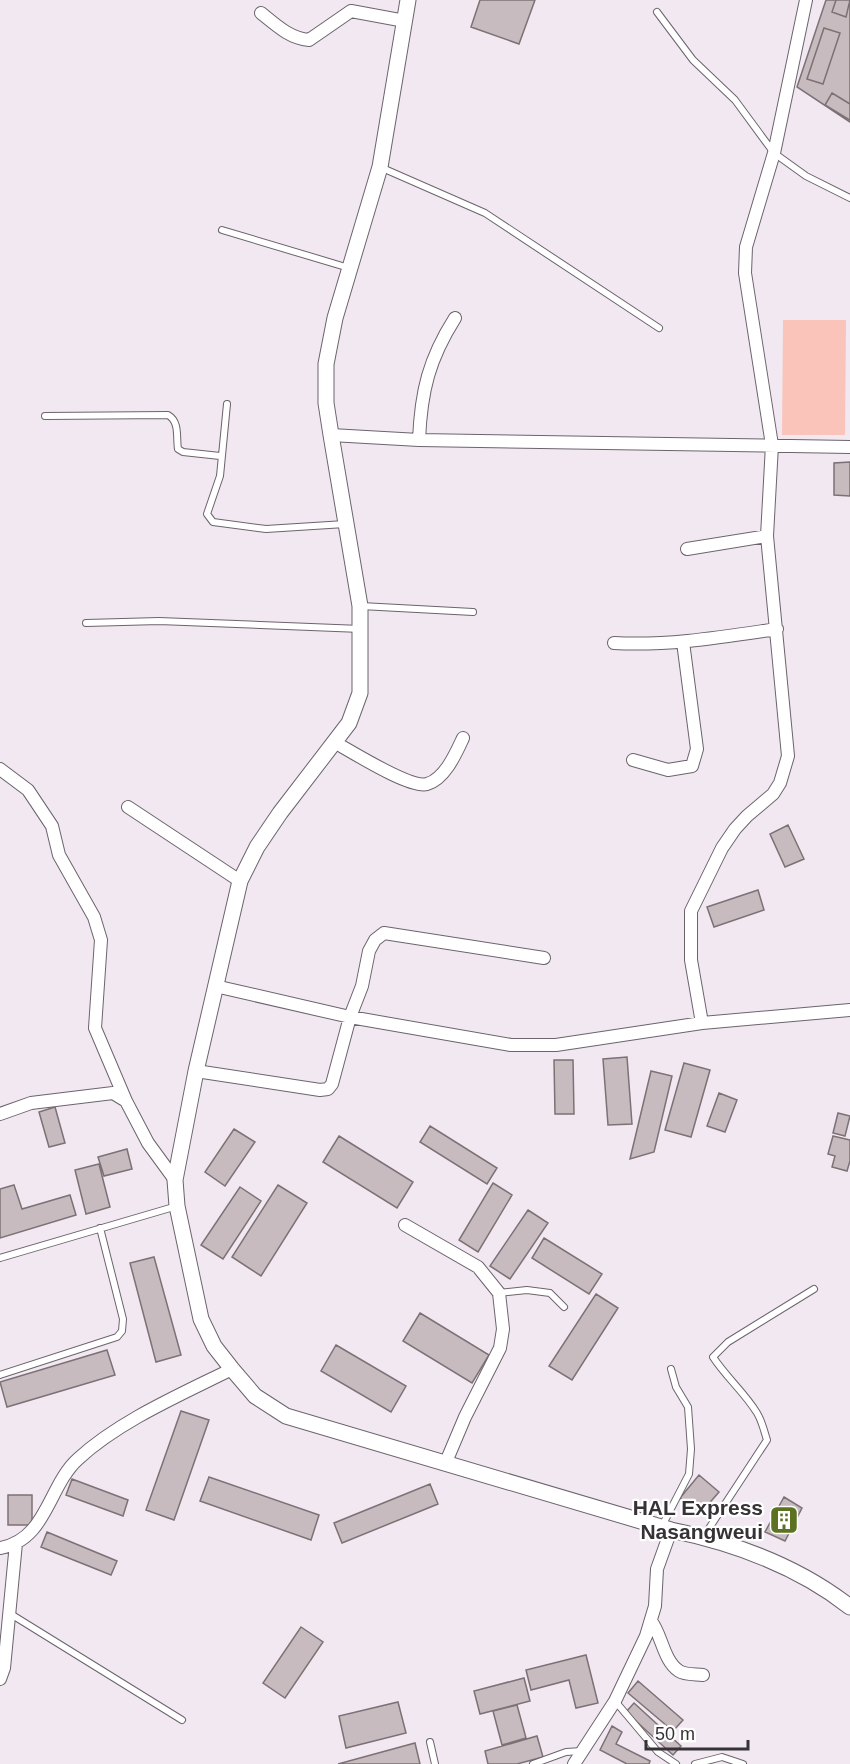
<svg xmlns="http://www.w3.org/2000/svg" width="850" height="1764" viewBox="0 0 850 1764" font-family="Arial,sans-serif">
	<style>
		.green { fill: #fac4bb }
		.building { fill: #c8bbbf; stroke: #7c7174; stroke-width: 1.5 }
		.lines { fill: none; stroke-linecap: round; stroke-linejoin: round }
		.service-casing { stroke: #6c646c; stroke-width: 8 }
		.minor-casing { stroke: #6c646c; stroke-width: 14 }
		.tertiary-casing { stroke: #6c646c; stroke-width: 17 }
		.service { stroke: #fff; stroke-width: 6 }
		.minor { stroke: #fff; stroke-width: 12 }
		.tertiary { stroke: #fff; stroke-width: 15 }
		.labels { text-anchor: middle; stroke-width: 4.5; stroke-linejoin: round; paint-order: stroke }
		.poi-label { font-size: 21px; font-weight: bold; fill: #363236; stroke: #fff; text-anchor: end }
	</style>
	<rect width="100%" height="100%" fill="#f1e8f2"/>
	<!-- green -->
	<path class="green" d="M783,320H846L845,435H782Z"/>
	<!-- building -->
	<path class="building" d="M480,0H535L519,44L471,27Z
		M826,0H850V122L797,87Z
		M836,0H850L846,17L832,12Z
		M824,28L840,33L823,84L807,79Z
		M832,93L850,104V120L825,105Z
		M850,462V496L834,495V463Z
		M788,825L804,859L785,867L770,834Z
		M758,890L764,910L714,927L707,907Z
		M627,1057L632,1124L608,1125L603,1059Z
		M554,1060H573L574,1114H555Z
		M684,1063L710,1070L691,1137L665,1130Z
		M651,1071L672,1076L654,1152L630,1159Z
		M719,1093L737,1100L725,1132L707,1126Z
		M55,1107L65,1143L49,1147L39,1112Z
		M838,1113L850,1116L845,1136L833,1133Z
		M430,1126L497,1168L487,1184L420,1142Z
		M234,1129L255,1142L225,1186L205,1172Z
		M339,1136L413,1182L397,1208L323,1162Z
		M833,1136L850,1140V1161L847,1171L832,1167L835,1156L828,1154Z
		M127,1149L132,1169L104,1176L98,1157Z
		M99,1164L110,1207L86,1214L75,1170Z
		M493,1183L512,1195L478,1252L459,1240Z
		M14,1185L22,1209L70,1195L76,1215L0,1238V1189Z
		M278,1185L307,1203L261,1276L232,1257Z
		M240,1187L261,1201L223,1259L201,1245Z
		M528,1210L548,1223L510,1279L490,1266Z
		M544,1238L602,1274L589,1294L532,1258Z
		M154,1257L181,1355L156,1362L130,1263Z
		M596,1294L618,1308L572,1380L549,1366Z
		M420,1313L489,1355L472,1383L403,1341Z
		M336,1345L406,1386L391,1412L321,1371Z
		M107,1350L115,1375L7,1407L0,1382Z
		M181,1411L209,1420L174,1520L146,1510Z
		M699,1475L719,1492L699,1515L680,1498Z
		M209,1477L319,1515L311,1540L200,1501Z
		M72,1479L128,1500L123,1516L66,1495Z
		M430,1484L438,1504L342,1543L334,1523Z
		M8,1495H32V1525H8Z
		M784,1497L802,1508L785,1541L765,1532Z
		M47,1532L117,1561L111,1575L41,1547Z
		M301,1627L323,1642L285,1698L263,1683Z
		M586,1655L598,1703L576,1708L569,1680L531,1690L526,1670Z
		M524,1678L530,1701L480,1714L474,1691Z
		M638,1681L683,1720L673,1731L628,1693Z
		M398,1702L406,1733L346,1748L339,1716Z
		M634,1703L681,1746L673,1755L626,1712Z
		M517,1705L526,1738L502,1745L493,1711Z
		M612,1726L622,1732L616,1744L650,1761L649,1764H627L600,1750Z
		M537,1736L543,1757L517,1764H488L485,1751Z
		M415,1743L420,1764H338Z"/>
	<g class="lines">
		<!-- service casing -->
		<g class="service-casing">
			<path id="service" d="M657,12L693,60L735,100L774,153L806,176L850,198
				M380,167L485,213L659,328
				M222,230L349,268
				M227,404L220,476L207,514L213,522L266,529L345,524
				M45,416L168,415C180,422 176,437 178,449L183,452L220,456
				M361,606L473,612
				M86,623L159,621L361,629
				M0,1258L177,1206
				M499,1293L527,1290L550,1293L564,1307
				M0,1375L117,1337L122,1331L123,1319L100,1228
				M662,1526L689,1474L691,1449L688,1407L676,1387L671,1369
				M704,1536L767,1440C764,1431 762,1421 757,1413C745,1393 726,1377 713,1357L728,1342L814,1289
				M9,1613L182,1720
				M615,1701L658,1752L676,1764
				M430,1742L435,1764
				M533,1764L566,1752L582,1751
				M695,1764L722,1757L743,1764"/>
		</g>
		<!-- minor casing -->
		<g class="minor-casing">
			<path id="minor" d="M261,13C276,25 289,38 309,40L351,11L405,21
				M331,435L419,440L850,447
				M419,440C421,391 429,359 455,318
				M687,549L767,536
				M614,643C669,646 722,637 777,629
				M334,742C351,751 410,789 427,784C445,779 456,753 463,738
				M633,760L668,770L692,766L697,749L683,642
				M0,769L28,790L52,826L59,855L94,917L101,940L95,1028L126,1101
				M128,807L240,881
				M215,986L350,1017L511,1045H556L702,1023L850,1010
				M702,1023L691,960V911L722,848L735,829L747,816L773,794L780,783L788,756L767,536L772,445L745,273L746,247L774,153L806,0
				M196,1071L320,1090L328,1089L332,1084L350,1017L362,986L369,951L375,940L384,933L544,958
				M0,1114L31,1103L113,1093L126,1101L148,1143L175,1180
				M405,1225L478,1267L499,1293L503,1329L500,1348L465,1417L446,1462
				M0,1548C47,1540 48,1486 78,1459C119,1421 182,1394 232,1369
				M651,1621C662,1635 663,1660 679,1671C685,1675 696,1674 703,1675
				M0,1679L4,1668L16,1543
				M574,1764L615,1701L646,1636L655,1606L657,1569L671,1530"/>
		</g>
		<!-- tertiary casing -->
		<g class="tertiary-casing">
			<path id="tertiary" d="M408,0L380,167L335,318L326,364V403L331,435L360,606V693L349,723L280,813L257,847L240,881L196,1071L175,1180L177,1206L201,1319L214,1346L232,1369L255,1396L286,1416L671,1530C734,1543 799,1567 850,1607"/>
		</g>
		<!-- service -->
		<use href="#service" class="service"/>
		<!-- minor -->
		<use href="#minor" class="minor"/>
		<!-- tertiary -->
		<use href="#tertiary" class="tertiary"/>
	</g>
	<!-- icons -->
	<defs>
		<g id="building-square" transform="scale(1.5)"><rect x="-9" y="-9" width="18" height="18" rx="4" fill="#5c7222" stroke="#fff"/><path d="M-4-6H4V6H1V3H-1V6H-4ZM-2.5-4.3h1.7v1.8h-1.7ZM.8-4.3h1.7v1.8H.8ZM-2.5-1h1.7V.8h-1.7ZM.8-1h1.7V.8H.8Z" fill="#fff"/></g>
	</defs>
	<g fill-rule="evenodd">
		<use href="#building-square" x="784" y="1520"/>
	</g>
	<g class="labels">
		<!-- poi labels -->
		<g class="poi-label">
			<text x="763" y="1515">HAL Express<tspan x="763" dy="24">Nasangweui</tspan></text>
		</g>
	</g>
	<!-- scale -->
	<path d="M646 1740v9h102v-9" fill="none" stroke="#363236" stroke-width="3"/>
	<text x="655" y="1740" font-size="18" fill="#363236" stroke="#ffffff" stroke-width="4.5" paint-order="stroke">50 m</text>
</svg>
